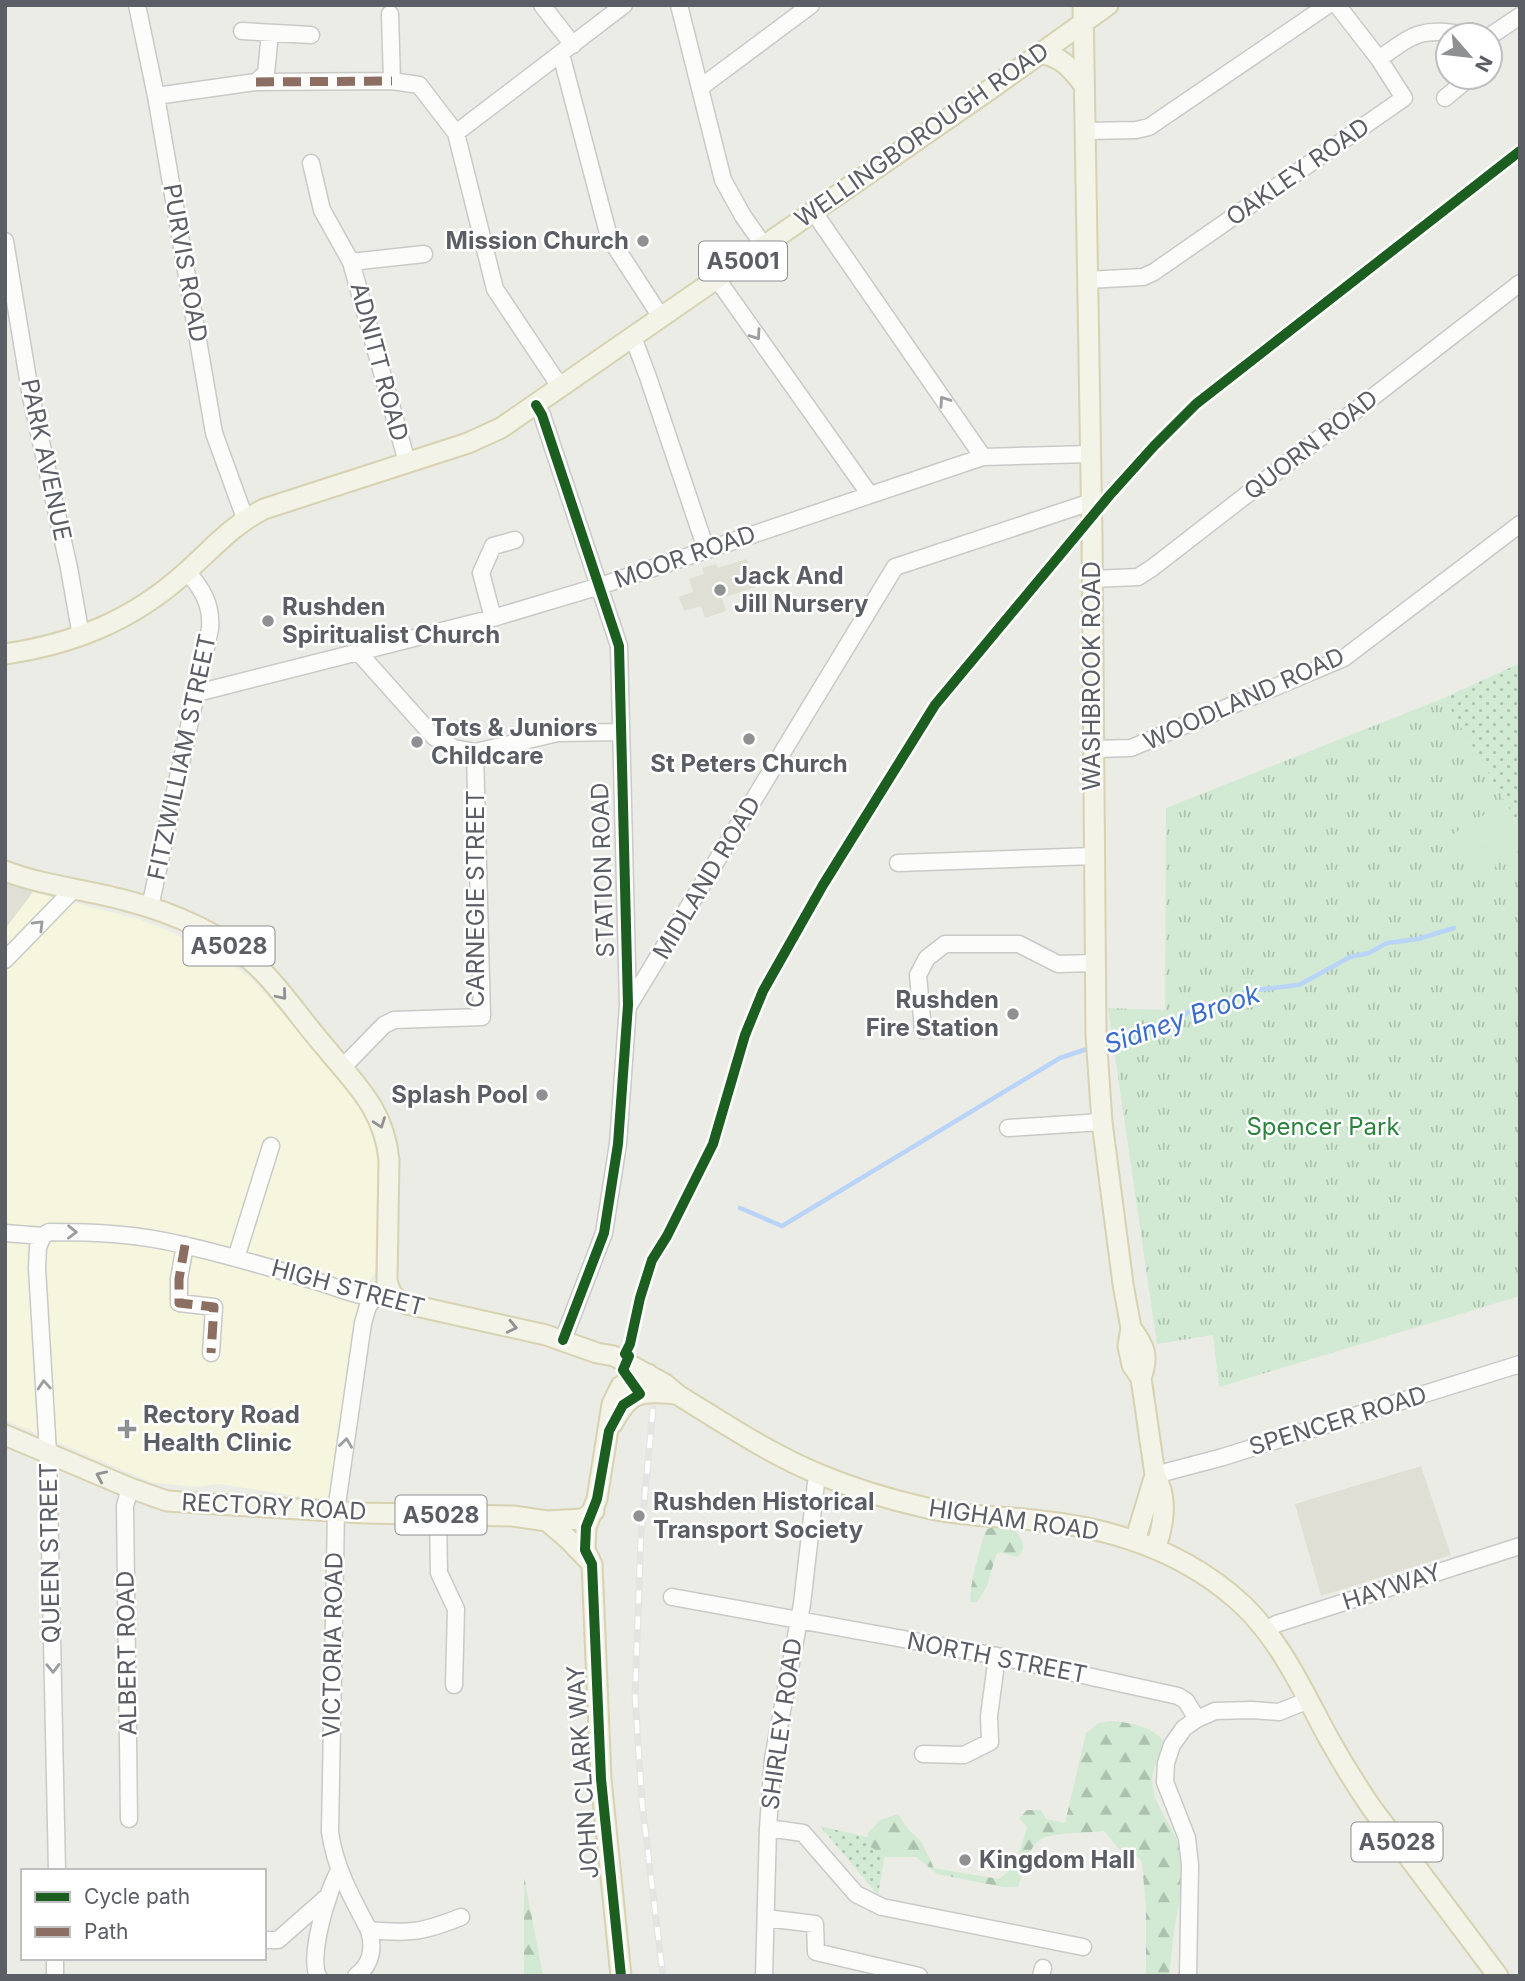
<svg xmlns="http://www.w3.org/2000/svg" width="1525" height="1981" viewBox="0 0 1525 1981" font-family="Inter,sans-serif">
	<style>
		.commercial { fill: #f6f5de }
		.education { fill: #dfdfd5 }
		.grass { fill: url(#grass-dots) }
		.forest { fill: url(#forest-firs) }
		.park { fill: url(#park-tufts) }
		.pitch { fill: #d2ead3 }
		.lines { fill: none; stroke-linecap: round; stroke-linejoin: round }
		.stream { stroke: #b9d4f8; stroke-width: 4.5 }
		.minor-casing { stroke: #c8cac8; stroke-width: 19 }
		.major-casing { stroke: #d7d2b1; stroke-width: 23 }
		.minor { stroke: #fcfcfb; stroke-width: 16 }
		.major { stroke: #f3f3e7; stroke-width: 19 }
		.rail-casing { stroke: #e4e4e3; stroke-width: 7 }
		.rail { stroke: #fff; stroke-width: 4.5; stroke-dasharray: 13; stroke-linecap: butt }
		.quiet { stroke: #8d6e63; stroke-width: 9; stroke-dasharray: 18 9; stroke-linecap: butt }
		.cycleway-casing { stroke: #fff; stroke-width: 15 }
		.cycleway { stroke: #1b5e20; stroke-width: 10 }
		.oneway { stroke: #9b9da1 }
		.oneway2 { stroke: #909292 }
		.poi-dot { fill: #8e9092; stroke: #fff; stroke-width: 2.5 }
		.labels { text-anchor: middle; stroke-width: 5; stroke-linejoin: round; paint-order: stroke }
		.shield { fill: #fff; stroke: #8c8e93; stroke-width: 2 }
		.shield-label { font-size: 23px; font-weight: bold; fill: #5b5e65 }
		.street-label { font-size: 24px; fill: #5b5e65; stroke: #fff }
		.poi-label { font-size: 24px; font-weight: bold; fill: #5b5e65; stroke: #fff; text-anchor: start }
		.park-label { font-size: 24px; fill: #2c833d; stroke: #fff }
		.water-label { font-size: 26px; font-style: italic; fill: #3a6cce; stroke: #fff }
	</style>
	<defs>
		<pattern id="grass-dots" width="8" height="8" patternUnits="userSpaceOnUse" patternTransform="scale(1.75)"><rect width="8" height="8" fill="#d2ead3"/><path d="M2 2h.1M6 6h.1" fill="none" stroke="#adc1af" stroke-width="1.8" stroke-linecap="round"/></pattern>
		<pattern id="forest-firs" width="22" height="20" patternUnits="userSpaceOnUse" patternTransform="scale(1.75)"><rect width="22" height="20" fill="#d2ead3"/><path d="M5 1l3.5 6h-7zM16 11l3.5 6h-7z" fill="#adc1af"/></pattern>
		<pattern id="park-tufts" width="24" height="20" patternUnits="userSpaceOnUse" patternTransform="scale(1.75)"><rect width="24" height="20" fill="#d2ead3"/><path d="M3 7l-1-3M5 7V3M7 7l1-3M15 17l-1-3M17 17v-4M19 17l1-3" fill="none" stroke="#adc1af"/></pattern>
	</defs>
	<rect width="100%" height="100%" fill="#ecece6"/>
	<!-- commercial -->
	<path class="commercial" d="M33,892L138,919L167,930L226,961L252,979L370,1111L378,1153L375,1272L358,1302L328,1501L220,1484L195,1487L151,1482L5,1420V929Z"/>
	<!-- education -->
	<path class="education" d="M747,559L756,587L722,598L726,611L705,618L701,606L684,611L679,597L693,592L689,579L704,574L702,568L716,564L718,568Z
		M5,882L33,892L5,929Z
		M1421,1466L1451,1555L1321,1596L1295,1504Z"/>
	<!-- grass -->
	<path class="grass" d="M1520,663V827L1444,698Z
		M820,1826L887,1842L878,1895Z"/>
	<!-- forest -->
	<path class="forest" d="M997,1526L1016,1531C1022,1540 1028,1549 1017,1557L999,1552L996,1555L987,1586L977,1602H971C968,1591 981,1540 987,1529Z
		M1111,1721C1128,1722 1159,1727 1166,1746C1129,1795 1178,1817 1183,1862C1185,1885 1177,1910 1174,1932C1172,1947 1171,1961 1169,1976H1146V1909L1142,1862L1138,1857L1119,1849L1104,1831C1089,1833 1048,1832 1038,1841C1027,1851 1023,1874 1018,1887H1003L937,1874L916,1857H887L869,1846L868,1833L880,1820L898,1814L909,1830L921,1841L934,1868L999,1879C1017,1868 1021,1847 1027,1827L1019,1818L1027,1810H1041L1046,1819L1065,1823L1086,1733L1099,1723Z
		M524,1876L543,1976H524Z"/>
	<!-- park -->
	<path class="park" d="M1444,698L1520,827V1296L1219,1387L1213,1335L1157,1344L1108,1008L1165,1010L1166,808Z"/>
	<!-- pitch -->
	<path class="pitch" d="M1496,807L1520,846V850L1502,861L1476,820Z
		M1470,824L1496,866L1476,878L1450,836Z"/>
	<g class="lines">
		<!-- stream -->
		<path class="stream" d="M1101,1045L1169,1027L1188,1012L1207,1009L1247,991L1299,985L1350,957L1369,953L1387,943L1418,939L1454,928
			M740,1208L782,1226L1060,1058L1093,1047"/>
		<!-- minor casing -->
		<g class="minor-casing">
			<path id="minor" d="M137,5L156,96L214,433L242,510L246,518
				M542,5L573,45
				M679,5L723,180L743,216L764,246
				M390,14L392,81L419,85L456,133L495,289L561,388
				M242,31L311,35
				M1490,36L1520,16
				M561,54L609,237L661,317
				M1490,56V58
				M1379,59C1415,33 1421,27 1467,35
				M256,82L392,81
				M701,87L811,5
				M156,96L256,82L266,73L270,33
				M1445,98L1470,77
				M1085,131L1136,130L1149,127L1328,5
				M456,133L624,5
				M311,163L322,210L351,262L407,462
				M813,211L983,457
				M5,241L31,397L69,568L81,636
				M351,262L424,254
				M717,279L870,495
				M1087,280L1143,277L1154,272L1404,98L1379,59L1337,5
				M631,339L636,345L648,377L706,549
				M536,405L542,415L619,646L628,1005L618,1144L604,1233L563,1340
				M1092,579L1138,577L1152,568L1520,283
				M493,618L481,573L493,546L515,540
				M359,653L434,737L454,748L475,752L558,733L620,732
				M197,693L493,618L600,586L983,457L1091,454
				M1093,749L1131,748L1344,658L1520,524
				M898,863L1094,856
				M150,907L210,629C212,606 203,589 187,572
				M5,960L73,890
				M629,1005L895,567L1091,502
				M923,1030L918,975L927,958L945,944H1019L1058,964L1094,963
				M342,1068L384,1025L394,1020L482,1017L475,752
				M1008,1128L1102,1122
				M5,1233L43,1236L49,1232C95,1232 139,1234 183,1245C229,1255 274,1269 319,1282C337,1287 363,1300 381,1296
				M43,1236L38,1247L37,1268L48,1453L57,1871
				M185,1245L179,1279V1303L214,1307L211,1353
				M236,1258L271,1146
				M1155,1475L1223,1457L1520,1364
				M438,1515L439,1573L456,1609L454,1685
				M672,1597L997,1656L1178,1696L1186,1701L1197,1719
				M1266,1631L1276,1624L1520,1546
				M923,1754L964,1755L990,1742L989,1716L997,1656
				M129,1819L125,1506L130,1488
				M768,1828L803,1833L856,1894L882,1907L1083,1947
				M766,1918L815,1924L816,1952L919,1976
				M369,1930C411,1934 423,1932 461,1917
				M264,1940H278L327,1897
				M55,1976V1958
				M318,1976C308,1957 328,1890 339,1871
				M356,1976C372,1964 374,1948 369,1930C352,1898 335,1868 330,1832L336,1511L363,1323L368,1306L375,1298
				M764,1976L768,1828L773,1759L802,1604L816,1483L819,1475
				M1041,1976L1043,1968
				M1188,1976L1190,1865L1187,1838L1165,1782L1166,1763L1172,1745L1184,1728L1197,1719L1215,1711L1252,1710L1279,1712L1309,1700"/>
		</g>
		<!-- major casing -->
		<g class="major-casing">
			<path id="major" d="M1083,5L1092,536L1096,1035L1102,1122L1123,1284L1131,1328L1128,1346L1132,1365L1141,1378L1155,1475C1168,1498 1164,1525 1155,1549
				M1039,53C1061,56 1071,68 1084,85
				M5,654C74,644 133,620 185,573C211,550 232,525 264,509L468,443L501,428L992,88L1108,5
				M5,871C44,886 84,889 124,900C172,912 229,936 264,973C286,996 304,1023 325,1047C356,1085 384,1109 389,1160L387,1281C391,1295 394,1298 407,1304L546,1335L597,1353L614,1356L665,1384L678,1395C724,1423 771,1455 821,1475C855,1489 891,1500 927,1508C965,1517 1004,1516 1042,1521C1116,1529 1189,1554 1244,1606C1282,1643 1304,1693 1329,1739C1342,1762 1356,1785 1371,1807L1498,1976
				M1131,1328C1145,1346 1149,1356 1141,1378
				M613,1423C630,1390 642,1391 677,1394
				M5,1435L130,1488L167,1501L364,1513L513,1516L547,1521L583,1519L594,1511
				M547,1521L568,1539L592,1564L601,1779L621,1976
				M1135,1541L1155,1475
				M590,1560L585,1550L586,1527L597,1499L612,1404L621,1386L648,1374"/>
		</g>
		<!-- minor -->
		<use href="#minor" class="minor"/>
		<!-- major -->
		<use href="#major" class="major"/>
		<!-- rail casing -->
		<g class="rail-casing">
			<path id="rail" d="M653,1409L641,1535L635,1696L642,1803L663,1976"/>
		</g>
		<!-- rail -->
		<use href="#rail" class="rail"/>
		<!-- quiet -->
		<path class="quiet" d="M256,82L392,81
			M185,1245L179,1279V1303L214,1307L211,1353"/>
		<!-- cycleway casing -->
		<g class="cycleway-casing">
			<path id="cycleway" d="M536,405L542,415L619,646L628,1005L618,1144L604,1233L563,1340
				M621,1976L601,1779L592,1564L585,1550L586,1527L597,1499L609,1431L623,1405L640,1394L623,1370L629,1356L625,1354L630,1344L640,1298L652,1260L667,1236L713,1144L745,1035L763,991L823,885L935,705L1109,496L1154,446L1196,404L1520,151"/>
		</g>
		<!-- cycleway -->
		<use href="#cycleway" class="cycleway"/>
	</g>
	<!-- one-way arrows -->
	<defs><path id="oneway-chevron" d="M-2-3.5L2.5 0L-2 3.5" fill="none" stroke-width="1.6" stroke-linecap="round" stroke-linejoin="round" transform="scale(1.75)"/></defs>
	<g class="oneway">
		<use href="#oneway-chevron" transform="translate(756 335) rotate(55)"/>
		<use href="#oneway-chevron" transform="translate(944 401) rotate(-125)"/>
		<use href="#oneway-chevron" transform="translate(39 925) rotate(-45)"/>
		<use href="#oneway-chevron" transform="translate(72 1232) rotate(1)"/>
		<use href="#oneway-chevron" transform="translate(44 1385) rotate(-94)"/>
		<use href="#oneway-chevron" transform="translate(346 1443) rotate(-82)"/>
		<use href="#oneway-chevron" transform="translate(53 1668) rotate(89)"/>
	</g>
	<g class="oneway2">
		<use href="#oneway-chevron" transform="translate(282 995) rotate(50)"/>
		<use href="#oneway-chevron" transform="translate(380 1123) rotate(70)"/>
		<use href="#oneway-chevron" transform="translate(512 1327) rotate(13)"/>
		<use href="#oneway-chevron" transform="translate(101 1476) rotate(-156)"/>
	</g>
	<!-- markers -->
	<g class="poi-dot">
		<circle cx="643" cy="241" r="7"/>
		<circle cx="720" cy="590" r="7"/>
		<circle cx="268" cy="621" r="7"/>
		<circle cx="749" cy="739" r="7"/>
		<circle cx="417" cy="742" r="7"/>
		<circle cx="1013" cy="1014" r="7"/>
		<circle cx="542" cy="1095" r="7"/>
		<path d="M123.5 1418.5h7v7h7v7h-7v7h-7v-7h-7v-7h7z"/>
		<circle cx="639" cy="1516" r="7"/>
		<circle cx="965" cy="1860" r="7"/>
	</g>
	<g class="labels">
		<!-- shield labels -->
		<g class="shield">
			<rect x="699" y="241.5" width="88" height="39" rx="5"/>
			<rect x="183.5" y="926.5" width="91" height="39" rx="5"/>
			<rect x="395.5" y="1495.5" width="91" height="39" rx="5"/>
			<rect x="1351.5" y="1822.5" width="91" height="39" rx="5"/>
		</g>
		<g class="shield-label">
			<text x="743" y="269">A5001</text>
			<text x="229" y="954">A5028</text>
			<text x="441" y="1523">A5028</text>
			<text x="1397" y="1850">A5028</text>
		</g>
		<!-- street labels -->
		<g class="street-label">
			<text transform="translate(922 135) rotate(-35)" y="8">WELLINGBOROUGH ROAD</text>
			<text transform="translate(1298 172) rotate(-35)" y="8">OAKLEY ROAD</text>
			<text transform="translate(185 263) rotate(80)" y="8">PURVIS ROAD</text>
			<text transform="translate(379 362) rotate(75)" y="8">ADNITT ROAD</text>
			<text transform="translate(1311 445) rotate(-38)" y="8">QUORN ROAD</text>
			<text transform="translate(46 460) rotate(78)" y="8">PARK AVENUE</text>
			<text transform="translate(685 557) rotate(-19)" y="8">MOOR ROAD</text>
			<text transform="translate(1092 676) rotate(-90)" y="8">WASHBROOK ROAD</text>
			<text transform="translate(1244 699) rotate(-24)" y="8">WOODLAND ROAD</text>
			<text transform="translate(182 757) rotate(-78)" y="8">FITZWILLIAM STREET</text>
			<text transform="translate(603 870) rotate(-92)" y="8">STATION ROAD</text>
			<text transform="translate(707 878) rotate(-59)" y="8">MIDLAND ROAD</text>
			<text transform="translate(476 899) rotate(-90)" y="8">CARNEGIE STREET</text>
			<text transform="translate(348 1288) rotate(15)" y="8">HIGH STREET</text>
			<text transform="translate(1338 1421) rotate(-17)" y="8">SPENCER ROAD</text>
			<text transform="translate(274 1507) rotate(3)" y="8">RECTORY ROAD</text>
			<text transform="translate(1014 1520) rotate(8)" y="8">HIGHAM ROAD</text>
			<text transform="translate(50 1553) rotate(-91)" y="8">QUEEN STREET</text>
			<text transform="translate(1392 1587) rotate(-18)" y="8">HAYWAY</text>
			<text transform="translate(333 1645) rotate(-89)" y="8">VICTORIA ROAD</text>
			<text transform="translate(127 1653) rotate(-91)" y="8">ALBERT ROAD</text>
			<text transform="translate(997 1658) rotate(11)" y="8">NORTH STREET</text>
			<text transform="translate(782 1724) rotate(-82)" y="8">SHIRLEY ROAD</text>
			<text transform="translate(583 1772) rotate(-94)" y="8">JOHN CLARK WAY</text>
		</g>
		<!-- poi labels -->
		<g class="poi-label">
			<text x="629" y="249" text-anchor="end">Mission Church</text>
			<text x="734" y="584">Jack And<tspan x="734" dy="28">Jill Nursery</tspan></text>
			<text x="282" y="615">Rushden<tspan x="282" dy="28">Spiritualist Church</tspan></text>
			<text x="431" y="736">Tots &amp; Juniors<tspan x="431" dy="28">Childcare</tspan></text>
			<text x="749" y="772" text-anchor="middle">St Peters Church</text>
			<text x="999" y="1008" text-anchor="end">Rushden<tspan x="999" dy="28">Fire Station</tspan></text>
			<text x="528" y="1103" text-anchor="end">Splash Pool</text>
			<text x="143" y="1423">Rectory Road<tspan x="143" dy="28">Health Clinic</tspan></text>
			<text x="653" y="1510">Rushden Historical<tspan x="653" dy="28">Transport Society</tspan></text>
			<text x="979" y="1868">Kingdom Hall</text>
		</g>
		<!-- park labels -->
		<g class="park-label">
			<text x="1323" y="1135">Spencer Park</text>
		</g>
		<!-- water labels -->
		<g class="water-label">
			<text transform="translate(1182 1019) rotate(-19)" y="9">Sidney Brook</text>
		</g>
	</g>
	<!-- border -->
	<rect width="1525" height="1981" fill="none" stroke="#5b5e65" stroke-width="14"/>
	<!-- legend -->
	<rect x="21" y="1869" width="245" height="91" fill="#ffffff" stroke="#bdbfc1" stroke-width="2"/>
	<rect x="35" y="1892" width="35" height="10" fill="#1b5e20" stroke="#bdbfc1" stroke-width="2"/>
	<text x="84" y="1904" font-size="21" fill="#5b5e65">Cycle path</text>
	<rect x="35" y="1927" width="35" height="10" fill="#8d6e63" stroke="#bdbfc1" stroke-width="2"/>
	<text x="84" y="1939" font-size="21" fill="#5b5e65">Path</text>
	<!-- north arrow -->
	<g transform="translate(1469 56) rotate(118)"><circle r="33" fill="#ffffff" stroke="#bdbfc1" stroke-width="2"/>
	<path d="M0-5L12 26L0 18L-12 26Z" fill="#8e9092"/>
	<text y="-10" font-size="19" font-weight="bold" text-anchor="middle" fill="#5b5e65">N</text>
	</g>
</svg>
